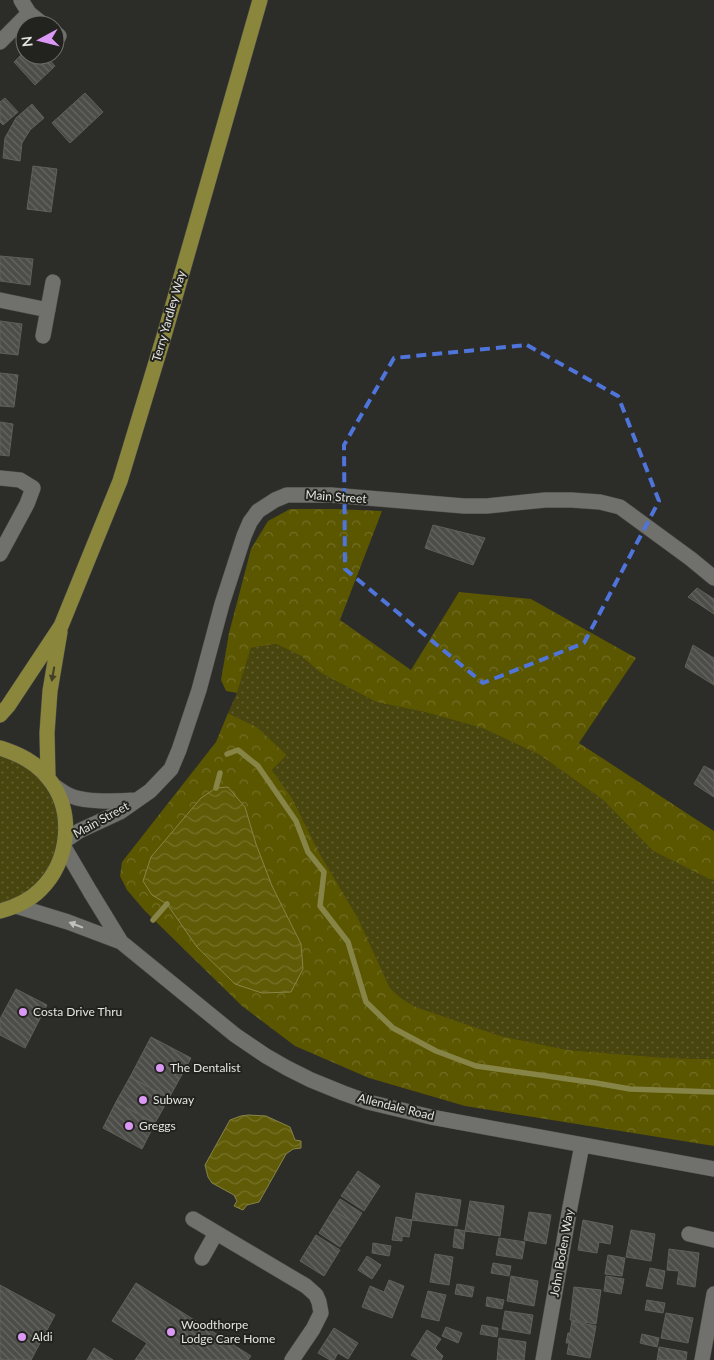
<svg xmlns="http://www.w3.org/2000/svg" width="714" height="1360" viewBox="0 0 714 1360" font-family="Lato,sans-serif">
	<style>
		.green { fill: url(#green-dots) }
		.forest { fill: url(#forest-crowns) }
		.water { fill: url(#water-waves); stroke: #878448 }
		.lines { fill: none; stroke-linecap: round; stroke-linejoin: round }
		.stream { stroke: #878448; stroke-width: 5.5 }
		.building { fill: url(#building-back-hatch); stroke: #5f5f5c }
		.minor-casing { stroke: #4a4a47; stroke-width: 16 }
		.tertiary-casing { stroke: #4a4a47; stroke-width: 16 }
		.primary-casing { stroke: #4a4a47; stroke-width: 16 }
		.minor { stroke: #70706c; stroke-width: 15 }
		.tertiary { stroke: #70706c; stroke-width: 15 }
		.primary { stroke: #8a863b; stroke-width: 15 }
		.oneway { fill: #414027 }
		.oneway2 { fill: #c1c1bf }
		.marked { fill: none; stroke: #4f74da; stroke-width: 4; stroke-dasharray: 10 6; stroke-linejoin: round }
		.poi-dot { fill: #db99f5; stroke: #22221f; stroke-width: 2 }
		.labels { text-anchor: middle; stroke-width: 4; stroke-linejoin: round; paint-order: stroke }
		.street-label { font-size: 12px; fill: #e4e4e2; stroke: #22221f }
		.poi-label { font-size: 12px; fill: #e4e4e2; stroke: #22221f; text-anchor: start }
	</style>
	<defs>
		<pattern id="green-dots" width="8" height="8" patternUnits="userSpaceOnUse" patternTransform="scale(1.25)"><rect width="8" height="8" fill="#48450e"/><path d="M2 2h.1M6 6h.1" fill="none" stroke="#626031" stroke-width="1.8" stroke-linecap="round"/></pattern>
		<pattern id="forest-crowns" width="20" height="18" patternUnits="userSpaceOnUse" patternTransform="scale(1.25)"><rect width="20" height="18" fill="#5b5600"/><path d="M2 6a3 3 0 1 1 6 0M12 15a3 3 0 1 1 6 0" fill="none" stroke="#726e25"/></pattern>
		<pattern id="water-waves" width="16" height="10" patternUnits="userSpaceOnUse" patternTransform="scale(1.25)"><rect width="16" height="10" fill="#5f5b06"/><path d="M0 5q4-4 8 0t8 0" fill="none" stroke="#76722a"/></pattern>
		<pattern id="building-back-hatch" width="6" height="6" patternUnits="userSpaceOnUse" patternTransform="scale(1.25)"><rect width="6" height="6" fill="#4c4c48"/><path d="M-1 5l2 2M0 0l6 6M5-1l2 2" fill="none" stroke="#666662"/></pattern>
	</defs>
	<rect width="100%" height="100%" fill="#2c2c29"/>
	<!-- green -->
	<path class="green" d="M276,644L301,656L321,673L376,702L424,712L482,728L540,755L603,800L653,851L709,879L714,880V1059L669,1058L568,1050L501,1036L416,1007L401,998L390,988L358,918L320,854L292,798L272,770L287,755L257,727L228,713L237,693L251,648Z
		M0,748L29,760L65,815L55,871L0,911Z"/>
	<!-- forest -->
	<path class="forest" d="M290,509H336L382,511L340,620L411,670L459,592L531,599L636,658L579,743L714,831V880L709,879L653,851L603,800L540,755L482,728L424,712L376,702L321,673L301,656L276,644L251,648L237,693L226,691L221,680L229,633L251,549L268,521Z
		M228,713L257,727L287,755L272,770L292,798L320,854L358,918L390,988L401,998L416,1007L501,1036L568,1050L669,1058L714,1059V1146L465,1106L369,1078L295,1046L242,1006L145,911L127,890L120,876L122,862L216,742Z"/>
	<!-- water -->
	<path class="water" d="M228,787L245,807L256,844L272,886L301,944L303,969L291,992L262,993L235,984L197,947L167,904L152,895L143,881L151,857L201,798L216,788Z
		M248,1115L266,1116L290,1127L295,1140L301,1141V1148L293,1149L286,1154L259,1202L247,1205L243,1210L234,1206L237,1201L234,1195L212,1183L208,1177L205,1165L230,1120L241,1116Z"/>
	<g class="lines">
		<!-- stream -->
		<path class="stream" d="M227,754L238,750L258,766L296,821L308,852L324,872L320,906L348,942L366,1002L393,1028L436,1051L476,1066L596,1083L630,1089L714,1092
			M216,788L220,773
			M153,920L167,904"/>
	</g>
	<!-- building -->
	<path class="building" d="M25,51V55H45L55,66L35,85L14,62Z
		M85,93L103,112L70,143L52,123Z
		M5,98L18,112L3,125L0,122V102Z
		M32,104L44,118L30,130L22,143L20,161L3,158L5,138L16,118Z
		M33,166L57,169L51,212L27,209Z
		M0,256L33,259L30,285L0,281Z
		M0,321L22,324L18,355L0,353Z
		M0,373L18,375L14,407L0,406Z
		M0,422L13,424L9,456L0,455Z
		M433,525L485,538L473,565L425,548Z
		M697,588L714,599V614L688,597Z
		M693,645L714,658V685L685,667Z
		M704,766L714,771V797L694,784Z
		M16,989L47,1005L25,1048L0,1035V1019Z
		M151,1037L191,1058L169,1098L130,1077Z
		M130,1077L169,1098L155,1123L116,1102Z
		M116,1102L155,1123L142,1149L103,1128Z
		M358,1171L380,1186L364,1211L341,1196Z
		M416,1193L461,1200L457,1226L412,1220Z
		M340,1199L362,1213L355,1224L333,1210Z
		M470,1201L504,1206L500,1236L465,1231Z
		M333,1210L355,1224L340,1247L319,1233Z
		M529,1212L551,1215L546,1244L524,1240Z
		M396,1217L412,1220L409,1237L402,1236V1241L392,1240Z
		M583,1220L613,1226L610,1244L599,1242L597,1253L578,1250Z
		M455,1229L465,1231L463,1249L453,1247Z
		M631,1230L655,1234L651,1261L626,1257Z
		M316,1235L340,1250L324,1276L300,1261Z
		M499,1238L525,1242L522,1259L496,1255Z
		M373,1243L391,1246L389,1256L372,1253Z
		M669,1249L699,1253L695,1287L677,1284L679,1271L667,1270Z
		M435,1254L453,1257L449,1285L430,1282Z
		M608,1255L625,1258L622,1276L605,1274Z
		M367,1256L381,1265L372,1279L358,1270Z
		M493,1263L511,1266L509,1276L491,1273Z
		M650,1268L665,1271L662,1289L646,1286Z
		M511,1276L538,1281L534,1306L507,1301Z
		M606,1276L624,1279L621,1294L604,1291Z
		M389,1280L404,1286L392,1318L362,1307L370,1286L384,1292Z
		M136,1283L251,1356L248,1360H135L147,1343L112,1321Z
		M457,1284L474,1287L472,1297L455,1294Z
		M0,1285L55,1315L31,1360H0Z
		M574,1287L601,1290L596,1324L570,1320Z
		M428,1291L446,1295L439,1321L421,1317Z
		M487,1297L504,1300L502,1309L486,1306Z
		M647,1300L665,1303L663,1313L645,1310Z
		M505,1311L533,1315L530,1334L502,1329Z
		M666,1313L693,1318L688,1343L661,1338Z
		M572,1321L596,1326L590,1358L567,1354L569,1343H566L568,1333H570Z
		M482,1325L498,1328L497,1337L480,1334Z
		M446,1327L462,1333L458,1343L442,1336Z
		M334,1328L358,1343L348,1359L338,1353L334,1360H330L318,1353Z
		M427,1330L441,1339L435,1348L443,1356L441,1360H419L411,1355Z
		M642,1334L659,1338L657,1347L640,1343Z
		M499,1338L526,1342L524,1360H497Z
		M659,1347L687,1352L686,1360H657Z
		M94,1348L113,1360H87Z"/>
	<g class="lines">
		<!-- minor casing -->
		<g class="minor-casing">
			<path id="minor" d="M21,0L29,13L44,25
				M55,33L59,36
				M0,42L29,13
				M0,300L48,310
				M43,336L53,282
				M0,478L20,480L33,488L27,504L0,554
				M54,786C59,789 65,794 71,796C87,803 119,801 136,800
				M66,840L79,831L120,812L150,791L171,769L179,750L199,690L222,604L244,536L250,522L258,511L275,500L287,495H331L464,506H487L545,500H571L600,502L620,507L691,559L714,578
				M91,893L121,942
				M16,906L68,922L121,942L235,1035L266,1056L287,1068L311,1080L343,1093L368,1102L431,1117L714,1169
				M193,1219L306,1286L316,1295L319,1302L321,1313L313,1329L292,1360
				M689,1234L714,1240
				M202,1258L216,1233
				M543,1360L570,1207L582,1145
				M702,1360L714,1294"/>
		</g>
		<!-- tertiary casing -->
		<g class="tertiary-casing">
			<path id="tertiary" d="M64,847L91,893"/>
		</g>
		<!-- primary casing -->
		<g class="primary-casing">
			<path id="primary" d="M0,715L8,706L61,626L120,481L164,336L260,0
				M0,748C19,754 36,762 48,778C75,810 70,861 40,890C29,901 15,907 0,911
				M48,776L47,733L50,691L60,632"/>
		</g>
		<!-- minor -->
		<use href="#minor" class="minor"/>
		<!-- tertiary -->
		<use href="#tertiary" class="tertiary"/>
		<!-- primary -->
		<use href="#primary" class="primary"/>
	</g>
	<!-- one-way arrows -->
	<defs><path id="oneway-solid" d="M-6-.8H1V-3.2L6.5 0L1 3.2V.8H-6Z" transform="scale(1.25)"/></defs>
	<use class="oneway" href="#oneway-solid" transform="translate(53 674) rotate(100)"/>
	<use class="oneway2" href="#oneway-solid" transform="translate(76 925) rotate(-159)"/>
	<!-- marked area -->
	<path class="marked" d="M527,345L618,396L659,501L584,643L483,683L345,569L344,445L394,358Z"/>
	<!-- markers -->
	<g class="poi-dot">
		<circle cx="23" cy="1012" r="5"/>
		<circle cx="160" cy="1068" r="5"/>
		<circle cx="143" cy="1100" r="5"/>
		<circle cx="129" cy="1126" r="5"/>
		<circle cx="171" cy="1332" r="5"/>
		<circle cx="22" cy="1337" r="5"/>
	</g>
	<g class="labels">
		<!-- street labels -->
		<g class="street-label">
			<text transform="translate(169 316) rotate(-74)" y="4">Terry Yardley Way</text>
			<text transform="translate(336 497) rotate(4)" y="4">Main Street</text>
			<text transform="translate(101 820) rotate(-29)" y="4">Main Street</text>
			<text transform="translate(396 1107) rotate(14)" y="4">Allendale Road</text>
			<text transform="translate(562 1253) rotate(-80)" y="4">John Boden Way</text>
		</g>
		<!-- poi labels -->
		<g class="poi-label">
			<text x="33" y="1016">Costa Drive Thru</text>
			<text x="170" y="1072">The Dentalist</text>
			<text x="153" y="1104">Subway</text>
			<text x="139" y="1130">Greggs</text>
			<text x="181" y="1329">Woodthorpe<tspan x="181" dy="14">Lodge Care Home</tspan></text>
			<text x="32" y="1341">Aldi</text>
		</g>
	</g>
	<!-- north arrow -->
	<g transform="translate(40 40) rotate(263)"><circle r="24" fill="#22221f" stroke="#70706d"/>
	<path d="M0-4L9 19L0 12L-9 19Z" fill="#db99f5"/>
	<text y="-8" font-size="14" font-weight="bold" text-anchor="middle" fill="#e4e4e2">N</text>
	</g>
</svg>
